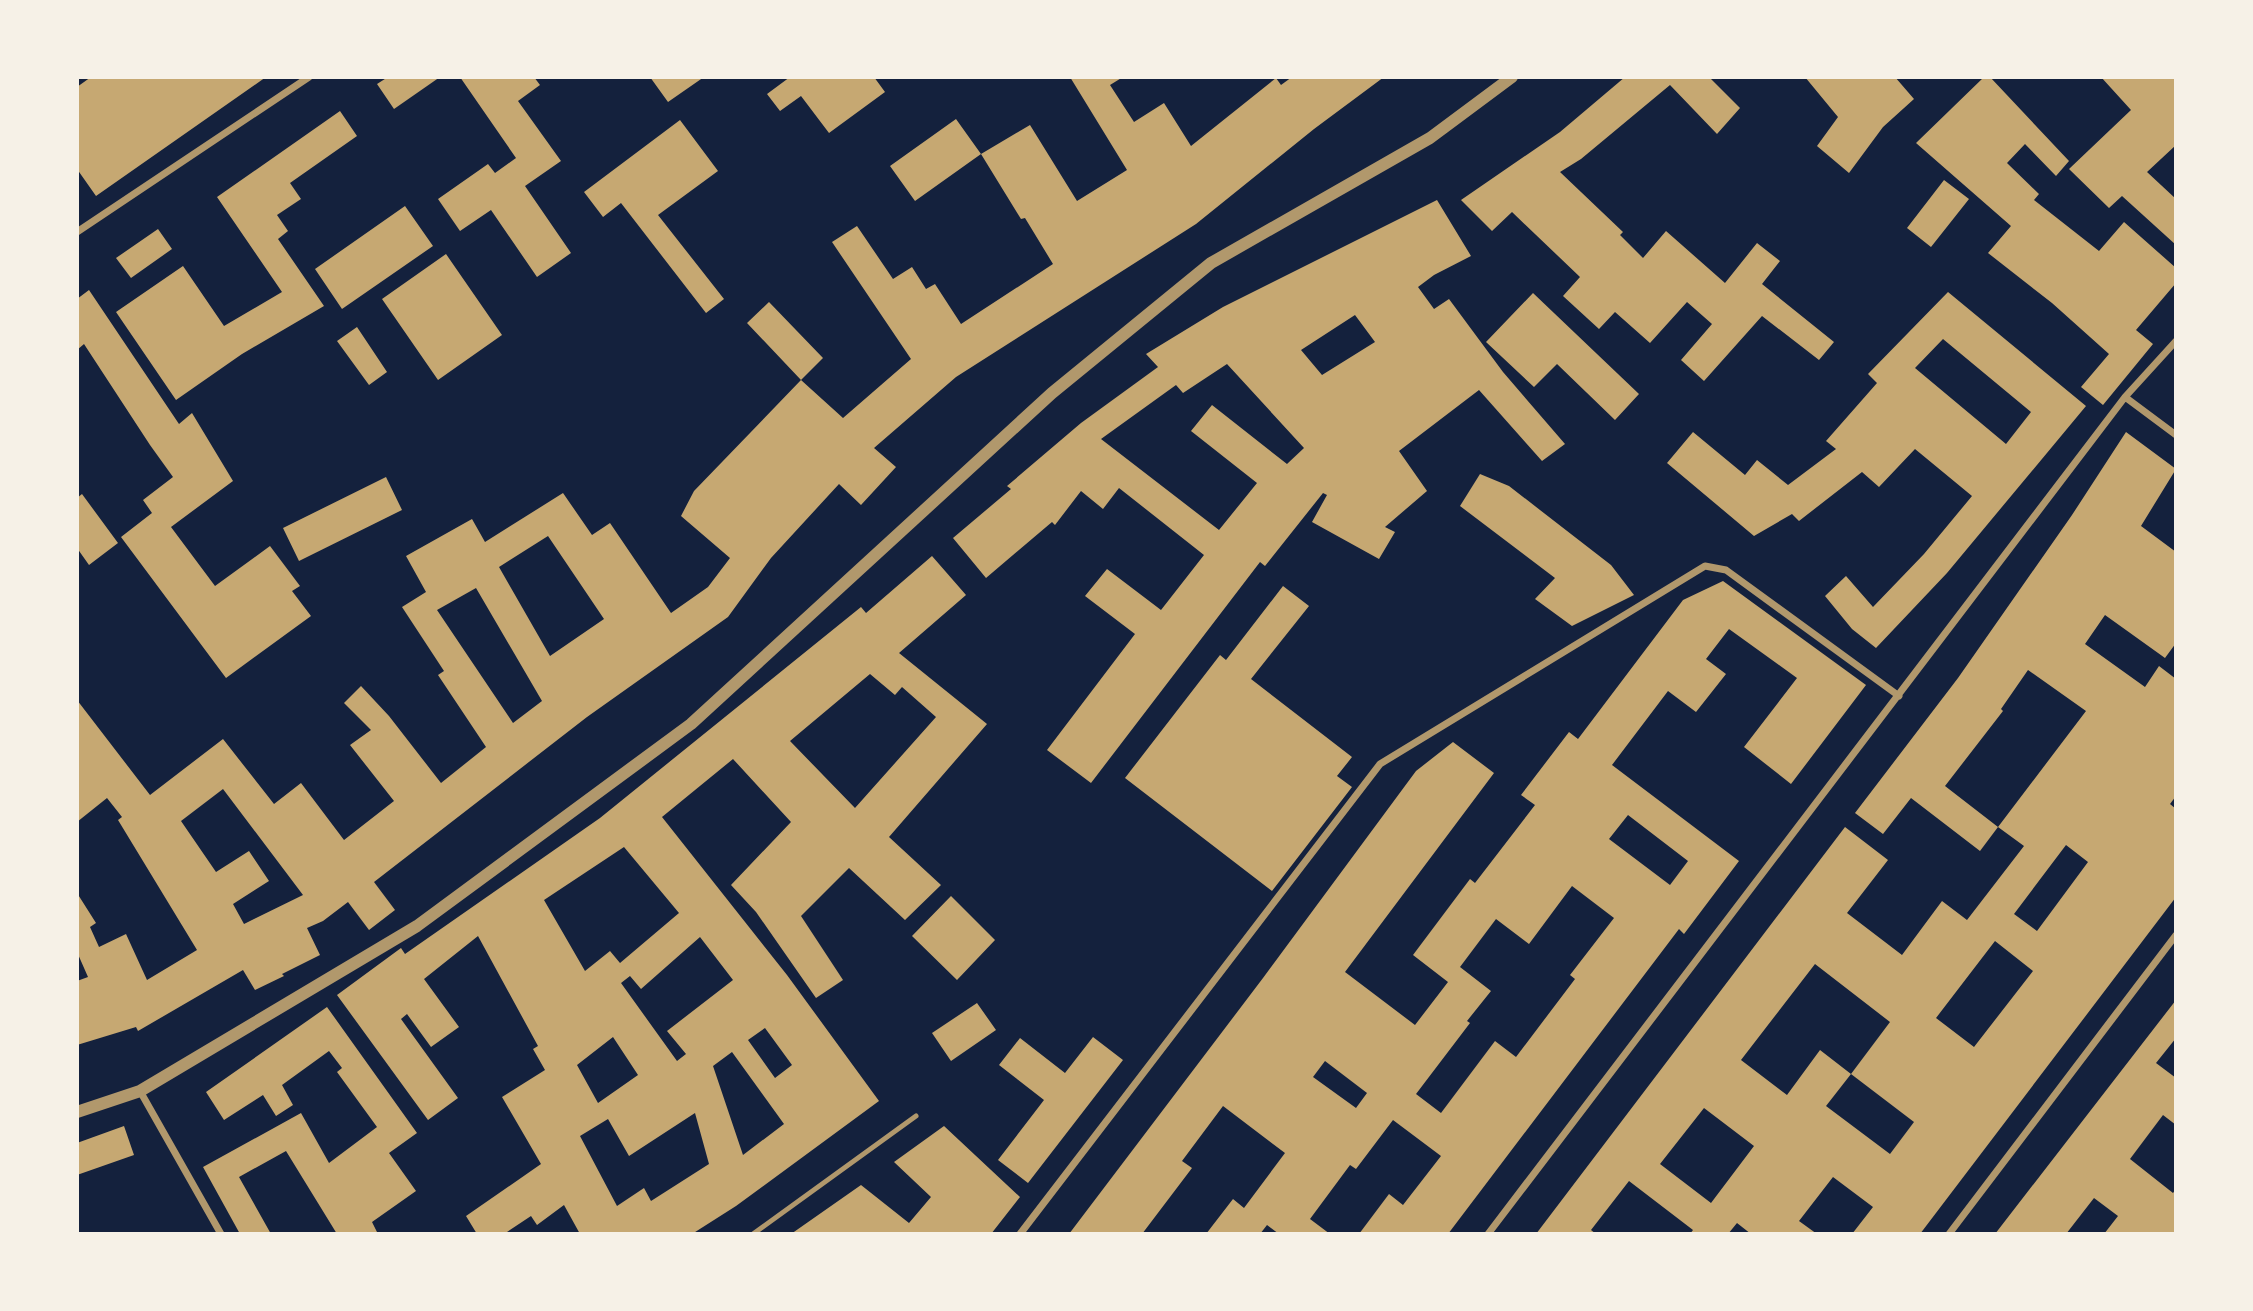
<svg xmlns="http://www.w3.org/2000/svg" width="2253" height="1311" viewBox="0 0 2253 1311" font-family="'Source Serif 4',serif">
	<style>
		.building { fill: #c6a872; fill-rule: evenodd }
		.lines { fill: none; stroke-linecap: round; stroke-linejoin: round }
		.service { stroke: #b1986c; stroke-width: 5 }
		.minor { stroke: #b1986c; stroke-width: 7 }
		.tertiary { stroke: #b1986c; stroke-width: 12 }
	</style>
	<rect width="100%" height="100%" fill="#14213d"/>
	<!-- building -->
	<path class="building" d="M91,77H266L96,196L77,169V87Z
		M388,77H440L394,109L377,84Z
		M460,77H534L540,85L518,101L561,161L525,186L571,253L537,277L491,210L460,231L438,199L488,164L495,173L516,158Z
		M650,77H704L668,102Z
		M790,77H874L885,92L829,133L801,96L780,111L767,94Z
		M1070,77H1123L1110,85L1134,122L1164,103L1191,146L1276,78L1281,85L1292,77H1384L1314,129L1196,224L956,377L874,448L896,467L861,505L839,484L771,558L728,617L587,717L374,882L395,910L369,930L348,902L323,921L307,928L320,955L282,974L284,976L255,990L243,970L138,1031L136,1027L77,1045V981L88,977L77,952V893L96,923L90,927L99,947L126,934L147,980L197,950L118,820L122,817L107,798L77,822V700L150,795L223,739L274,804L301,783L344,840L394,801L350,745L371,730L344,703L361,686L389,716L441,783L486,747L438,675L444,671L402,607L426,592L406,556L472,519L485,542L563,493L592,535L610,523L671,613L708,587L730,558L681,516L694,491L801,380L747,323L769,302L823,358L801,380L843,418L911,359L832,242L857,226L893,279L912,267L926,289L935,284L961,324L1053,264L1025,218L1021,219L981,154L1030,125L1077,201L1127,170ZM548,536L604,619L550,656L499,567ZM476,588L542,701L513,723L437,610ZM223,789L303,895L244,924L233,904L269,881L249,851L216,872L181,821Z
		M1625,77H1709L1740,108L1717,134L1670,85L1581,159L1560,172L1623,232L1620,235L1643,258L1666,231L1725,283L1757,243L1780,261L1762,284L1834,342L1819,360L1762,316L1704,381L1681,360L1712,324L1687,302L1650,343L1615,312L1599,329L1563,296L1580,277L1512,212L1492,231L1461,200L1560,132Z
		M1805,77H1895L1914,99L1883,127L1849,173L1817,146L1838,117Z
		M1984,77H1990L2069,161L2056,176L2025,144L2007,163L2039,194L2034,200L2099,251L2124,222L2176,268V283L2136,330L2153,344L2103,405L2081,387L2109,354L2052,303L1988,253L2011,226L1916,143Z
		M2101,77H2176V145L2147,172L2176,199V245L2122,196L2109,208L2069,169L2131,110Z
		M340,111L357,136L290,183L301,199L277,215L288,231L278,239L324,306L242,354L176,400L116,312L183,266L224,326L282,292L217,197Z
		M956,119L981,154L915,201L890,166Z
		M680,120L718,171L658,215L724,299L706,313L621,203L603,217L584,192Z
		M1944,180L1969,199L1931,247L1907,228Z
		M1437,200L1471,256L1434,275L1418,287L1434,309L1449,299L1503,372L1565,444L1542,461L1479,390L1399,451L1427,491L1385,527L1395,532L1379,559L1312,522L1327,495L1323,493L1265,566L1260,562L1091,783L1047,750L1135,634L1085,596L1107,569L1161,610L1204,555L1119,488L1103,509L1081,491L1055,525L1052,522L986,578L953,538L1011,489L1007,486L1081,423L1158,367L1146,354L1223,307ZM1355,315L1375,342L1322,375L1301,350ZM1227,364L1304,448L1287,464L1212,405L1191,431L1257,483L1219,530L1101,439L1176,385L1183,393Z
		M405,206L433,246L342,309L315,269Z
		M158,229L172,249L131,278L116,258Z
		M446,254L502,335L438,380L382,299Z
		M89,290L179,424L192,413L233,481L171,527L215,586L270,546L300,586L292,591L311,616L226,678L121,537L152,513L143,500L173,477L150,445L84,344L77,350V299Z
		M1948,292L2086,406L1947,573L1876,648L1852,629L1825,596L1846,576L1873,607L1924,554L1972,496L1915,449L1879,487L1862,472L1799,521L1792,514L1754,536L1667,463L1693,432L1745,475L1757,460L1788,485L1836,449L1826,441L1877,383L1868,374ZM1943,339L2031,412L2006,444L1915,368Z
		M1533,293L1639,394L1615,420L1557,364L1534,387L1486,342Z
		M357,327L387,372L369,385L337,341Z
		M2126,432L2176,469L2141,526L2176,552V643L2165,658L2105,615L2085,644L2145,687L2159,666L2176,679V796L2170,804L2176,809V897L1920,1234H1852L1873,1207L1833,1177L1799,1221L1817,1234H1751L1737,1223L1728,1234H1690L1693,1230L1629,1181L1591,1230L1596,1234H1536L1845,827L1888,860L1847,913L1902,955L1942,901L1967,920L2024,846L1998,827L2086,711L2028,670L2001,709L2003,711L1945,786L1998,827L1980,851L1911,798L1883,834L1855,813L1958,678L2072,515ZM2066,845L2088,862L2037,931L2014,914ZM1995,941L2033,971L1974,1047L1936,1018ZM1815,964L1890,1022L1851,1074L1914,1122L1890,1154L1826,1106L1851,1074L1820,1050L1787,1095L1741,1060ZM1704,1108L1754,1146L1711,1203L1660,1164Z
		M1480,474L1509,486L1611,565L1634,595L1572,626L1535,599L1555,578L1460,506Z
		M386,477L402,510L299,561L283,528Z
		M82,494L118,543L89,565L77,548V498Z
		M932,556L966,595L899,653L987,724L889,837L941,885L905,920L849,868L801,916L843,980L816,998L756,912L731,885L791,822L733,759L662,817L787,975L879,1101L736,1206L692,1234H580L564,1205L537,1225L531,1216L504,1234H477L466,1216L541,1164L502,1097L545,1070L533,1049L538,1046L478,936L424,979L459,1027L431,1047L407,1014L401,1019L458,1098L428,1120L337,995L401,948L405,954L600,818L861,607L866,613ZM870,674L895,695L902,687L936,717L855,808L790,741ZM624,847L679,913L620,963L610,951L585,971L544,900ZM700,937L733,980L667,1031L686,1054L677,1061L621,983L630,976L641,989ZM765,1028L792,1065L775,1078L748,1040ZM613,1037L638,1075L598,1103L577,1065ZM732,1052L784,1124L743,1155L713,1066ZM695,1113L709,1164L651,1201L644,1188L617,1206L580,1136L608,1119L629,1156Z
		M1723,581L1866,685L1791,784L1744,747L1797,678L1729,629L1706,659L1726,674L1696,712L1668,691L1612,765L1739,861L1684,934L1679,929L1448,1234H1359L1389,1194L1403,1205L1441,1156L1393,1120L1356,1169L1350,1165L1310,1219L1330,1234H1279L1267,1225L1260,1234H1206L1233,1199L1244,1208L1285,1153L1223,1106L1182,1161L1192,1168L1142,1234H1069L1263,978L1416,771L1453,742L1494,773L1345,972L1415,1025L1448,982L1413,955L1470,879L1475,883L1535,805L1521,795L1569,732L1578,739L1683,600ZM1628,815L1688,861L1670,885L1609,839ZM1572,886L1614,918L1570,975L1575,979L1516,1057L1495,1041L1441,1113L1416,1094L1470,1023L1467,1021L1491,991L1460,967L1496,919L1529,944ZM1325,1061L1367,1093L1356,1108L1313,1077Z
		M1283,586L1309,606L1251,679L1352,757L1337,776L1352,787L1272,891L1125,778L1220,655L1226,660Z
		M951,896L995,940L957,980L912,936Z
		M2176,1000V1038L2156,1063L2176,1078V1125L2163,1115L2130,1159L2173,1193L2176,1189V1231L2174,1234H2104L2118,1216L2094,1198L2066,1234H1995Z
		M977,1003L996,1030L951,1061L932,1033Z
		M327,1007L417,1133L389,1153L416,1191L372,1222L378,1234H337L286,1151L239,1177L271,1234H240L203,1167L301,1113L329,1163L377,1127L337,1072L342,1068L329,1051L282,1085L293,1105L276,1116L263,1095L224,1120L206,1092Z
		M1093,1037L1123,1060L1028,1183L998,1160L1044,1100L999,1065L1020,1038L1065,1073Z
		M124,1126L134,1155L77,1175V1143Z
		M944,1126L1020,1197L991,1234H791L861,1185L909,1223L931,1197L894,1162Z"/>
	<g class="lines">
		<!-- service -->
		<path class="service" d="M753,1234L916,1116"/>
		<!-- minor -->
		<path class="minor" d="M77,232L309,77
			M2125,397L2176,435
			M140,1091L221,1234
			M1020,1234L1380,764L1705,566L1726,570L1899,696
			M1488,1234L2125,397L2176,341
			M1949,1234L2176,935"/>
		<!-- tertiary -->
		<path class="tertiary" d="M77,1112L140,1091L417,926L691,724L1052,393L1211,263L1430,138L1512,77"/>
	</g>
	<!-- border -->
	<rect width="2253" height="1311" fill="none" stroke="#f6f1e7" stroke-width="158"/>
</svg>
